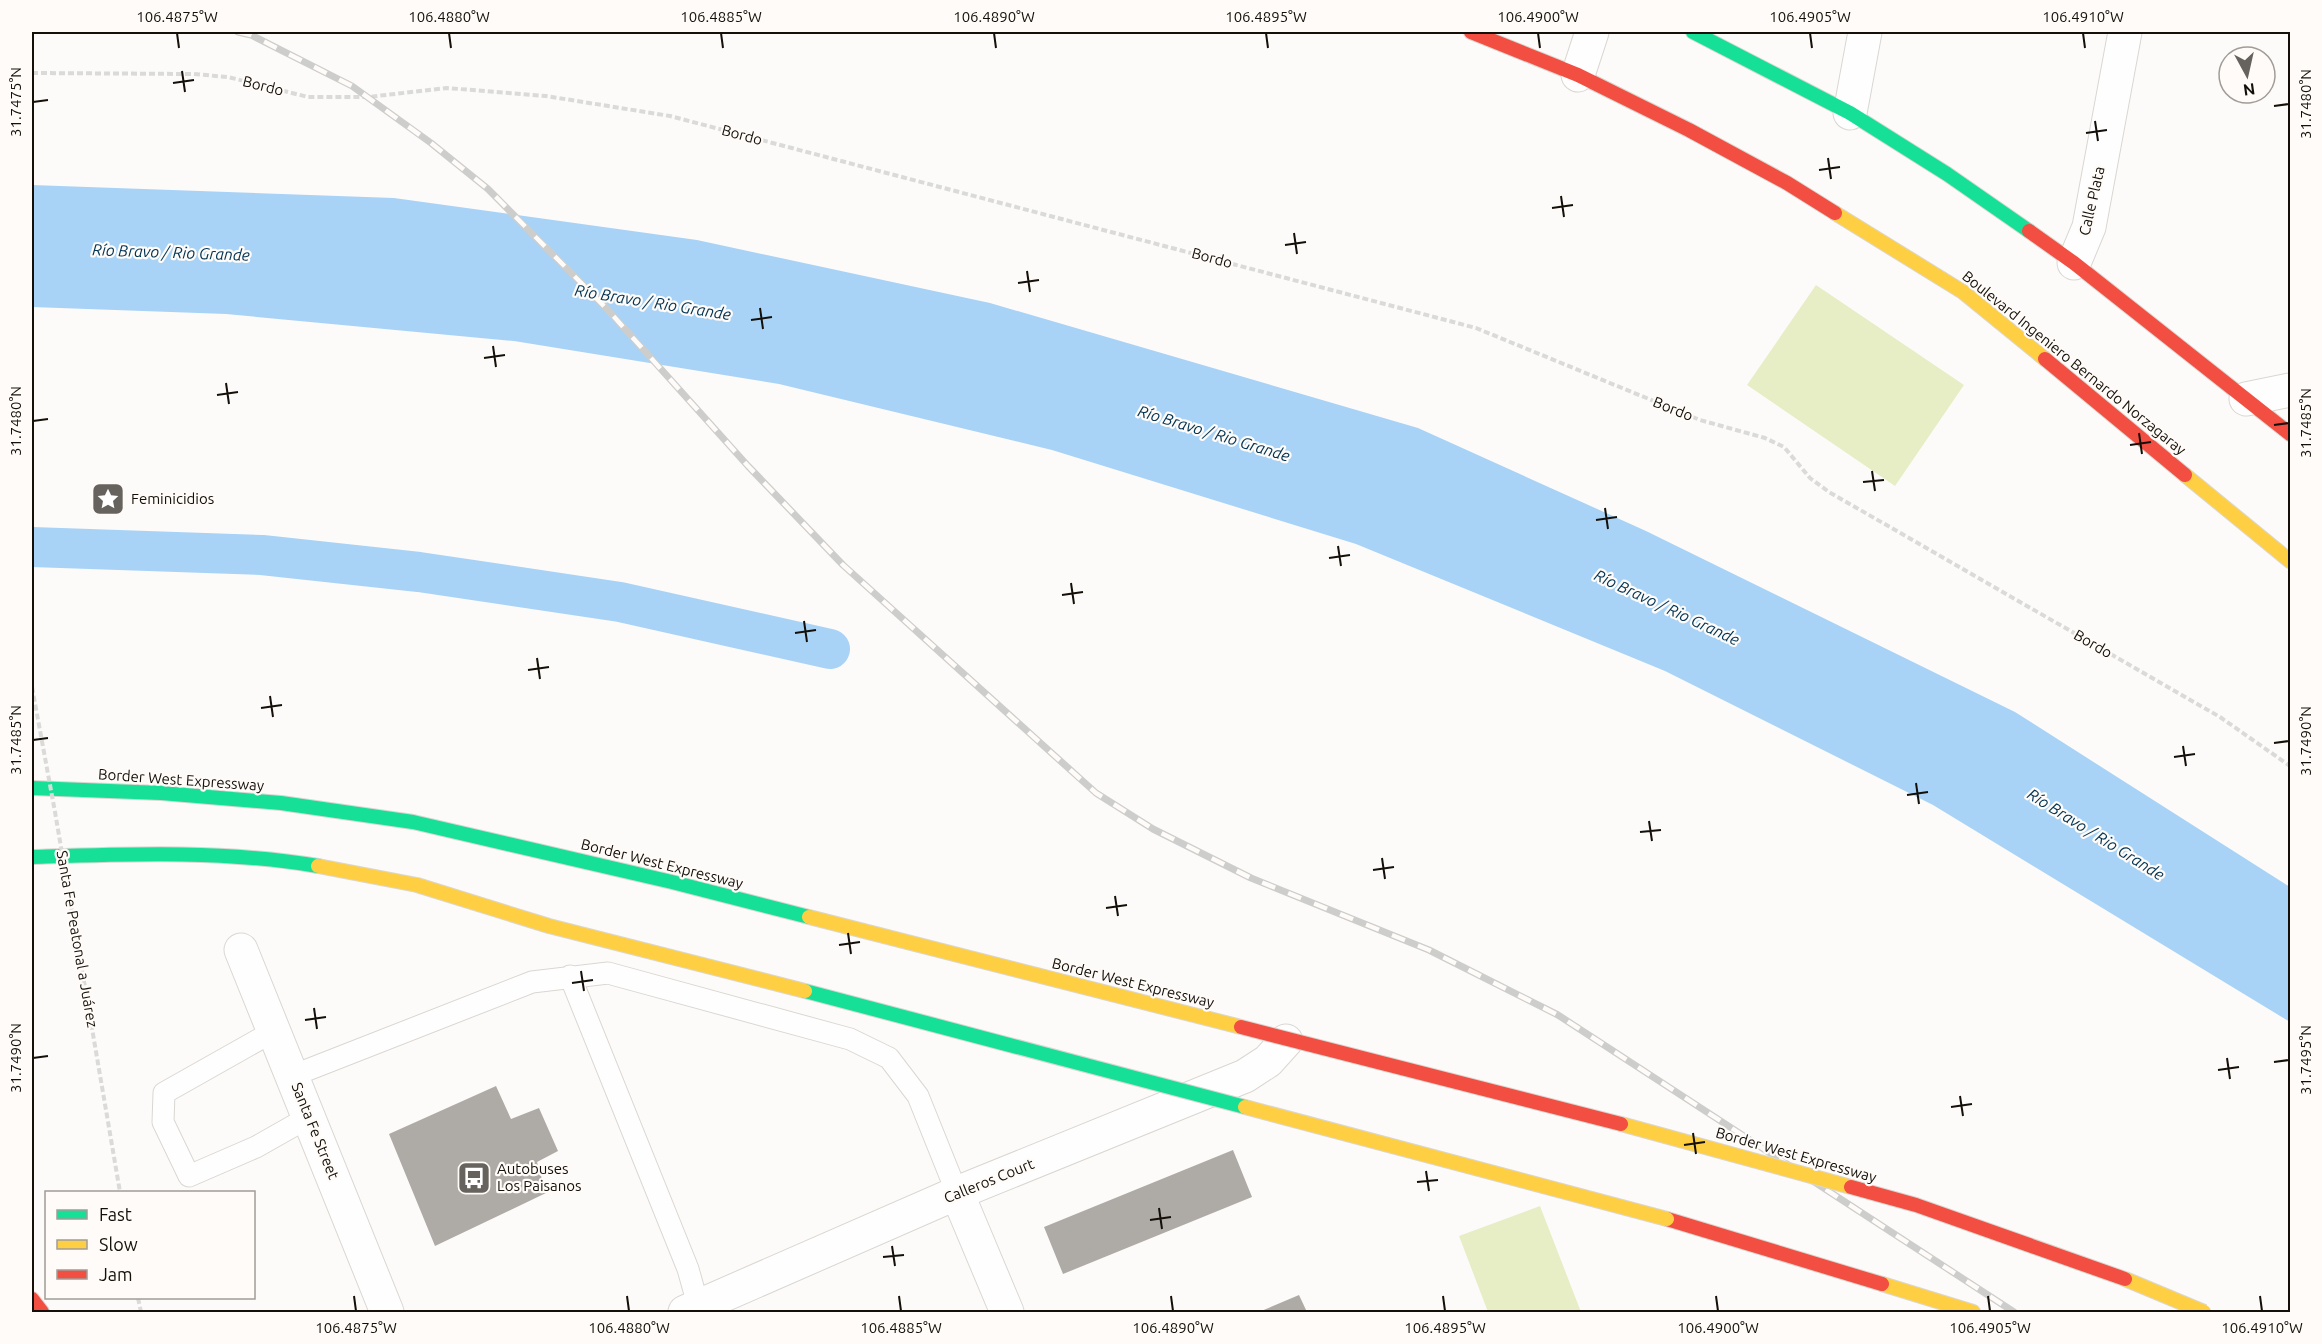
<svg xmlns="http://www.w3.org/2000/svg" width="2322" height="1344" viewBox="0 0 2322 1344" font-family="Ubuntu,sans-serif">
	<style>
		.green { fill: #e7eec6 }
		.water { fill: #a8d3f6 }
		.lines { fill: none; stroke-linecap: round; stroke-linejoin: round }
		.canal { stroke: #a8d3f6; stroke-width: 40 }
		.building { fill: #aeaba7 }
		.lane-casing { stroke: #dad7d2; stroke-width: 23 }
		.street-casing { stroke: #dad7d2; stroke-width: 35 }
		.fast-casing { stroke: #dad7d2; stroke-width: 16 }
		.slow-casing { stroke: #dad7d2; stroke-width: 16 }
		.jam-casing { stroke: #dad7d2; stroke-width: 16 }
		.path { stroke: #dadad9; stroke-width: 4; stroke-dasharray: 6 3; stroke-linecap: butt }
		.lane { stroke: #fffefe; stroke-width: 21 }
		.street { stroke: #fffefe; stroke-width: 33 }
		.fast { stroke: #16e098; stroke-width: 14 }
		.slow { stroke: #ffcf43; stroke-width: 14 }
		.jam { stroke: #f24e42; stroke-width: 14 }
		.rail-casing { stroke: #cdcdcc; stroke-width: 7 }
		.rail { stroke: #fefbf8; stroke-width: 4.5; stroke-dasharray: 14; stroke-linecap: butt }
		.fast-bridge-casing { stroke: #dad7d2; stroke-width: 16; stroke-linecap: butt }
		.slow-bridge-casing { stroke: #dad7d2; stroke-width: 16; stroke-linecap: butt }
		.jam-bridge-casing { stroke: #dad7d2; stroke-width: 16; stroke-linecap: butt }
		.path-bridge { stroke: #dadad9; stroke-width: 4; stroke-dasharray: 6 3; stroke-linecap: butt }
		.fast-bridge { stroke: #16e098; stroke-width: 14 }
		.slow-bridge { stroke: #ffcf43; stroke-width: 14 }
		.jam-bridge { stroke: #f24e42; stroke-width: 14 }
		.ticks { fill: none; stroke: #141009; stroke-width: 2 }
		.labels { text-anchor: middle; stroke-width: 4.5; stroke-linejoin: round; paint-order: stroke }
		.street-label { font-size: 15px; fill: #141009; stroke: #fefbf8 }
		.poi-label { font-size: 15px; fill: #141009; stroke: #fefbf8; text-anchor: start }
		.water-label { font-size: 16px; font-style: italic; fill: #013353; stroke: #fefbf8 }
		.neatline { fill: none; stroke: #141009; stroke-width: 2 }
		.ticks-label { font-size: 15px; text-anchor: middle; fill: #141009 }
	</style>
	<rect width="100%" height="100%" fill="#fdfbf9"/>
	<!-- green -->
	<path class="green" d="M1816,285L1964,385L1895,486L1747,385Z
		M1540,1206L1581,1312H1488L1459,1236Z"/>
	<!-- water -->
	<path class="water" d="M32,185L394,198L697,240L990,303L1418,428L1646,531L2015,712L2290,887V1022L1933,805L1665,671L1356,544L1052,450L779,384L514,341L226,314L32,307Z"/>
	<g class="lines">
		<!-- canal -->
		<path class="canal" d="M32,547L262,555L419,572L620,602L830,649"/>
	</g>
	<!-- building -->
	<path class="building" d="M496,1086L511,1119L539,1108L558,1151L537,1162L546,1193L435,1246L389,1134Z
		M1233,1150L1252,1197L1063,1274L1044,1227Z
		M1299,1295L1307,1312H1259Z"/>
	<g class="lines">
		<!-- lane casing -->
		<g class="lane-casing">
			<path id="lane" d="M570,976L688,1269L700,1312
				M274,1031L164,1093L163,1122L189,1176L256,1147L309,1117
				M292,1076L532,982L608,973L850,1039L889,1058L918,1096L957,1193"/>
		</g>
		<!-- street casing -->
		<g class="street-casing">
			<path id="street" d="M1578,75L1592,32
				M1850,113L1865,32
				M2074,263L2089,227L2125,32
				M2246,399L2290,390
				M241,950L387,1312
				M957,1193L1007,1312
				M685,1312L957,1193L1245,1076L1268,1061L1286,1041"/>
		</g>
		<!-- fast casing -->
		<g class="fast-casing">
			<path id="fast" d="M1693,32L1850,113L1947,174L2029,231
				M32,788L161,793L281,803L413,822
				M32,857C128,854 223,850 318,866"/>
		</g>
		<!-- slow casing -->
		<g class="slow-casing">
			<path id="slow" d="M1835,213L1963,292L2045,359
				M2185,475L2290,561
				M318,866L417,885
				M1882,1284L1973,1312"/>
		</g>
		<!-- jam casing -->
		<g class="jam-casing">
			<path id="jam" d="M1471,32L1578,75L1689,130L1787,183L1835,213
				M2029,231L2074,263L2290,434
				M2045,359L2185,475
				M1667,1219L1882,1284
				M32,1299L42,1312"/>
		</g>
		<!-- path -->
		<path class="path" d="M32,73L193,74L228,77L308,97H368L447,88L546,96L670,116L1476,328L1700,420L1765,438L1784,447L1810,478L1829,492L2220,717L2290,766
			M138,1298L141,1312"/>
		<!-- lane -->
		<use href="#lane" class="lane"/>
		<!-- street -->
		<use href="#street" class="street"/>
		<!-- fast -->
		<use href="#fast" class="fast"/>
		<!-- slow -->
		<use href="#slow" class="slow"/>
		<!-- jam -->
		<use href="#jam" class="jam"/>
		<!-- rail casing -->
		<g class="rail-casing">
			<path id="rail" d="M238,32L251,35L352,86L431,143L488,189L607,309L748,466L843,565L1096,793L1153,829L1251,878L1429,950L1558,1015L2014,1312"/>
		</g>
		<!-- rail -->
		<use href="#rail" class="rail"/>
		<!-- fast-bridge casing -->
		<g class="fast-bridge-casing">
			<path id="fast-bridge" d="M413,822L672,882L809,917
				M805,991L1245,1107"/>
		</g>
		<!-- slow-bridge casing -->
		<g class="slow-bridge-casing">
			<path id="slow-bridge" d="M417,885L549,926L805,991
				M809,917L1241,1027
				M1245,1107L1667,1219
				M1621,1124L1851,1187
				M2125,1279L2204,1312"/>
		</g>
		<!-- jam-bridge casing -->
		<g class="jam-bridge-casing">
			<path id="jam-bridge" d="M1241,1027L1621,1124
				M1851,1187L1916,1205L2125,1279"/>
		</g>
		<!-- path-bridge -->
		<path class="path-bridge" d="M32,687L55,812L120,1192"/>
		<!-- fast-bridge -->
		<use href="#fast-bridge" class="fast-bridge"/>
		<!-- slow-bridge -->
		<use href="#slow-bridge" class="slow-bridge"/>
		<!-- jam-bridge -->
		<use href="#jam-bridge" class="jam-bridge"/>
	</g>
	<!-- ticks -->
	<path class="ticks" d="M177,33L179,48M449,33L451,48M721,33L723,48M994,33L996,48M1266,33L1268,48M1538,33L1540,48M1810,33L1812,48M2083,33L2085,48M182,71L185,92M173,83L194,80M33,102L48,100M2274,106L2289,104M2095,121L2098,141M2086,133L2107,130M1828,158L1831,179M1819,170L1840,167M1561,196L1564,217M1552,208L1573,205M1294,233L1297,254M1285,245L1306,242M1027,271L1030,292M1018,283L1039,280M760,308L763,329M751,320L772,317M493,346L496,367M484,358L505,355M226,383L229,404M217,395L238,392M33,421L48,419M2274,425L2289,423M2139,433L2142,454M2130,445L2151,442M1872,471L1875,491M1863,482L1884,480M1605,508L1608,529M1596,520L1617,517M1338,546L1341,566M1329,558L1350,555M1071,583L1074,604M1062,595L1083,592M804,621L807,642M795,633L816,630M537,658L540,679M528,670L549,667M270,696L273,717M261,708L282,705M33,740L48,738M2274,743L2289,741M2183,746L2186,766M2174,757L2195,754M1916,783L1919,804M1907,795L1928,792M1649,821L1652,841M1640,832L1661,830M1382,858L1385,879M1373,870L1394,867M1115,896L1118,916M1106,908L1127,905M848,933L851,954M839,945L860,942M581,971L584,991M572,983L593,980M314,1008L317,1029M305,1020L326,1017M33,1058L48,1056M2227,1058L2230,1079M2274,1062L2289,1060M2218,1070L2239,1067M1960,1096L1963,1116M1951,1107L1972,1104M1693,1133L1696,1154M1684,1145L1705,1142M1426,1171L1429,1191M1417,1182L1438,1180M1159,1208L1162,1229M1150,1220L1171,1217M892,1246L895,1266M883,1257L904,1255M354,1296L356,1311M627,1296L629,1311M899,1296L901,1311M1171,1296L1173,1311M1443,1296L1445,1311M1716,1296L1718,1311M1988,1296L1990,1311M2260,1296L2262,1311"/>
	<!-- icons -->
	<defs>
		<g id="sight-square" transform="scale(1.725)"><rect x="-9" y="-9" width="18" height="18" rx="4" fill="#66625d" stroke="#fefbf8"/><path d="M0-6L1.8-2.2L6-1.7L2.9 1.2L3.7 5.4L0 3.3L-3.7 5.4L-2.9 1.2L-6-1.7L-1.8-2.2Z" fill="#fff"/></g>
		<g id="bus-square" transform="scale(1.725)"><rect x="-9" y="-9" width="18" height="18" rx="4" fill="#66625d" stroke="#fefbf8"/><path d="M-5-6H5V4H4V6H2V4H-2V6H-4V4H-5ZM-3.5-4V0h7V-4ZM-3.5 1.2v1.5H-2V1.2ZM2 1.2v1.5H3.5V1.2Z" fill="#fff"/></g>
	</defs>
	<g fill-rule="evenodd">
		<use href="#sight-square" x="108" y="499"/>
		<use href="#bus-square" x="474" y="1178"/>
	</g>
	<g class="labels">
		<!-- street labels -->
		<g class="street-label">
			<text transform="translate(263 86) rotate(14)" y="5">Bordo</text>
			<text transform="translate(742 135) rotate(15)" y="5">Bordo</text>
			<text transform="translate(2092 201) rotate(-77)" y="5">Calle Plata</text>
			<text transform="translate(1212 258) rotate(15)" y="5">Bordo</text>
			<text transform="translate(2074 363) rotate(39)" y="5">Boulevard Ingeniero Bernardo Norzagaray</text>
			<text transform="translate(1673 409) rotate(22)" y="5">Bordo</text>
			<text transform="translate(2093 644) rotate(30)" y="5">Bordo</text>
			<text transform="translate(181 780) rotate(4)" y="5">Border West Expressway</text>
			<text transform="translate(662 864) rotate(14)" y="5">Border West Expressway</text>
			<text transform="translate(77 939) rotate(80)" y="5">Santa Fe Peatonal a Juárez</text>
			<text transform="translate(1133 983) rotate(14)" y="5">Border West Expressway</text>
			<text transform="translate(315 1131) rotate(68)" y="5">Santa Fe Street</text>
			<text transform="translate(1796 1155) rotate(16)" y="5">Border West Expressway</text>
			<text transform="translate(989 1181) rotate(-22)" y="5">Calleros Court</text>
		</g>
		<!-- poi labels -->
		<g class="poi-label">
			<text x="131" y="504">Feminicidios</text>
			<text x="497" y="1174">Autobuses<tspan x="497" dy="17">Los Paisanos</tspan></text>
		</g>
		<!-- water labels -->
		<g class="water-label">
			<text transform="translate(171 252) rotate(2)" y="6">Río Bravo / Rio Grande</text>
			<text transform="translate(653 302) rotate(9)" y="6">Río Bravo / Rio Grande</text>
			<text transform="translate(1214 433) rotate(17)" y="6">Río Bravo / Rio Grande</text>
			<text transform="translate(1667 607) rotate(25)" y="6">Río Bravo / Rio Grande</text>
			<text transform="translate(2096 834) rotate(32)" y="6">Río Bravo / Rio Grande</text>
		</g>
	</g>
	<!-- border -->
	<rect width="2322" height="1344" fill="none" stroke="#fefbf8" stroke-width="66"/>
	<!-- legend -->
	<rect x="45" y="1191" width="210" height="108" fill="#fefbf8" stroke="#a09d98" stroke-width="1.5"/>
	<rect x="57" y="1210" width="30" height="9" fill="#16e098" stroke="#a09d98" stroke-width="1.5"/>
	<text x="99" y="1221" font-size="18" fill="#141009">Fast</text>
	<rect x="57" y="1240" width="30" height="9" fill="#ffcf43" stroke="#a09d98" stroke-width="1.5"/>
	<text x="99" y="1251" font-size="18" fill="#141009">Slow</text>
	<rect x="57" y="1270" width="30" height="9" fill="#f24e42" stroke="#a09d98" stroke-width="1.5"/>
	<text x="99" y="1281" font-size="18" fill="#141009">Jam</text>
	<!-- north arrow -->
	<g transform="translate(2247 75) rotate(172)"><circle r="28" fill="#fefbf8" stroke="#a09d98" stroke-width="1.5"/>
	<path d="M0-4.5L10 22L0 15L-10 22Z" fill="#66625d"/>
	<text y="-9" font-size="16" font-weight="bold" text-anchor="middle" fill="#141009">N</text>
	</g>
	<rect x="33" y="33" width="2256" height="1278" class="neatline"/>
	<g class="ticks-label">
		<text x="177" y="22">106.4875°W</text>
		<text x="449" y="22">106.4880°W</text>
		<text x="721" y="22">106.4885°W</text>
		<text x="994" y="22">106.4890°W</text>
		<text x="1266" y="22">106.4895°W</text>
		<text x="1538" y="22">106.4900°W</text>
		<text x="1810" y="22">106.4905°W</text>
		<text x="2083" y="22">106.4910°W</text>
		<text transform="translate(16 102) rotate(-90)" y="5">31.7475°N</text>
		<text transform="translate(2306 104) rotate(-90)" y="5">31.7480°N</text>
		<text transform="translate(16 421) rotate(-90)" y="5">31.7480°N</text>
		<text transform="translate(2306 423) rotate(-90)" y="5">31.7485°N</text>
		<text transform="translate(16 740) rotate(-90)" y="5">31.7485°N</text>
		<text transform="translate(2306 741) rotate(-90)" y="5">31.7490°N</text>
		<text transform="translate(16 1058) rotate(-90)" y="5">31.7490°N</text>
		<text transform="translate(2306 1060) rotate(-90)" y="5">31.7495°N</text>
		<text x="356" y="1333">106.4875°W</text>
		<text x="629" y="1333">106.4880°W</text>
		<text x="901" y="1333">106.4885°W</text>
		<text x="1173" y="1333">106.4890°W</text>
		<text x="1445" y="1333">106.4895°W</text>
		<text x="1718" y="1333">106.4900°W</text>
		<text x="1990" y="1333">106.4905°W</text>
		<text x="2262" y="1333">106.4910°W</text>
	</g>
</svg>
